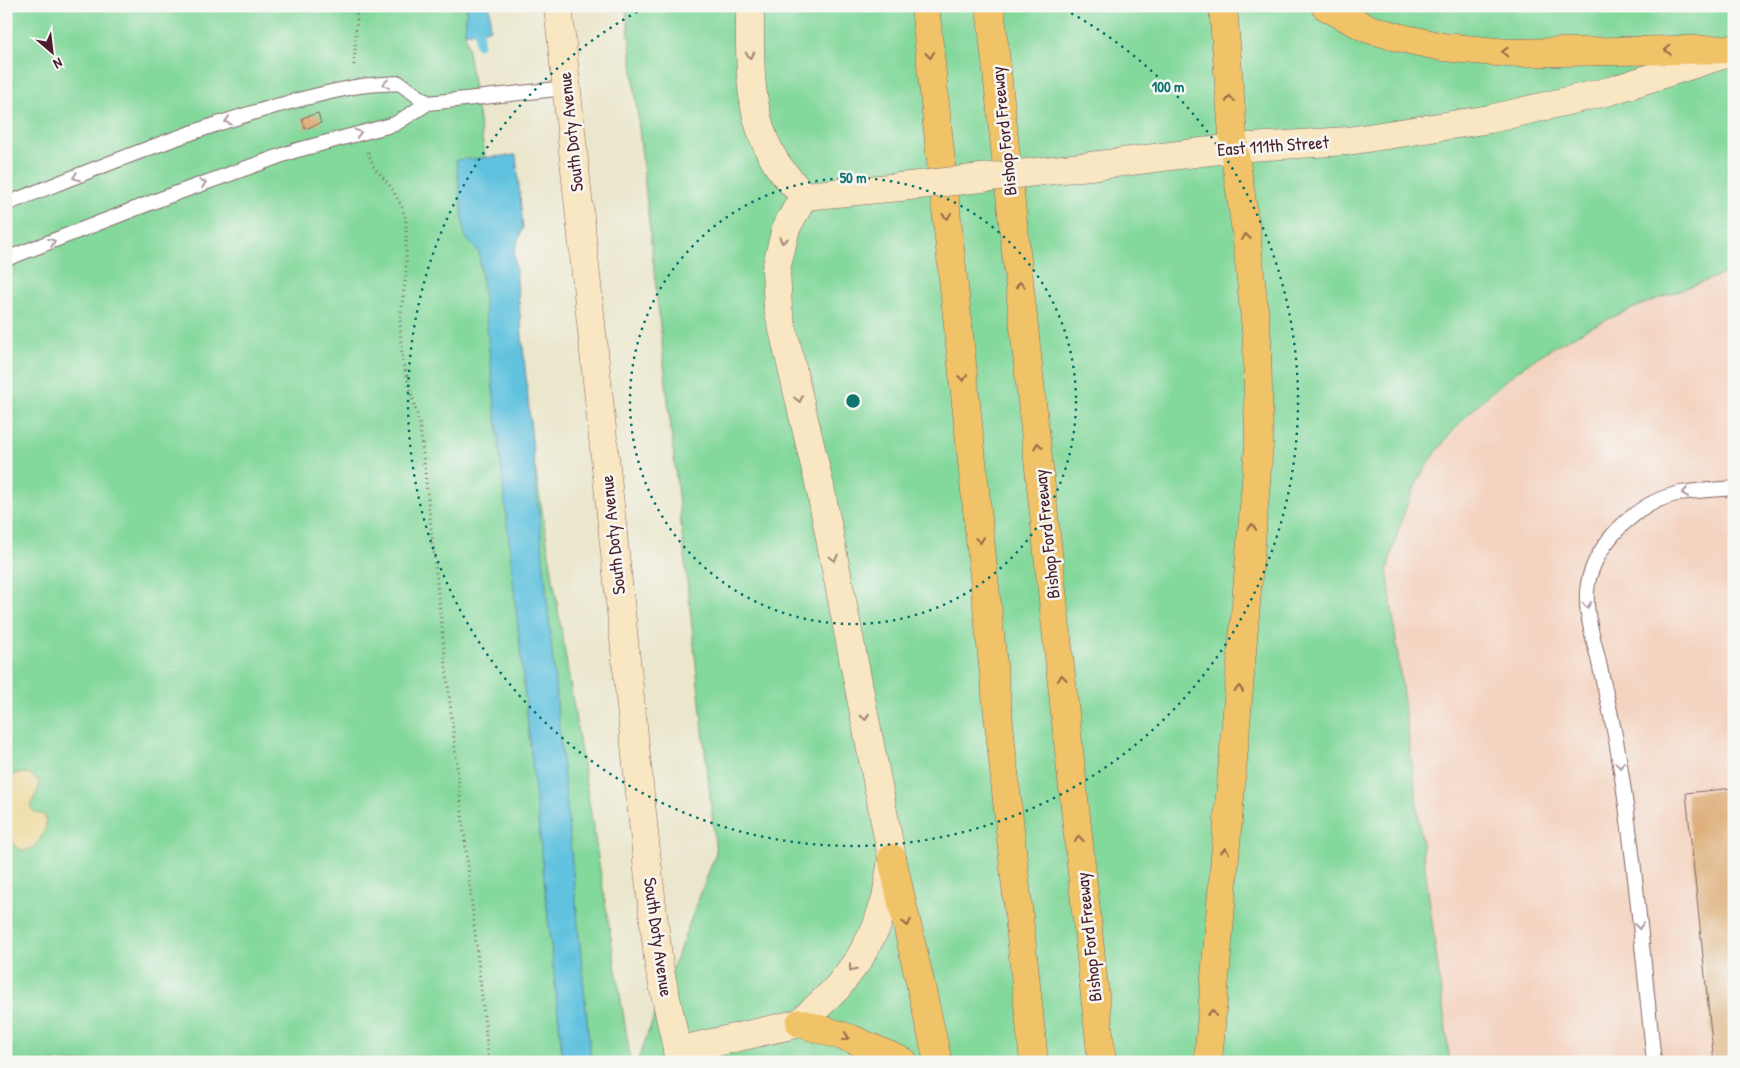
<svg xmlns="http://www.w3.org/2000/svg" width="1740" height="1068" viewBox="0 0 1740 1068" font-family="'Patrick Hand',sans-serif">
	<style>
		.built { fill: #f4d3c0 }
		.green { fill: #83d89b; stroke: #667c63 }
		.sand { fill: #eeda9e; stroke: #9c7c64 }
		.water { fill: #61c2df; stroke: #567085 }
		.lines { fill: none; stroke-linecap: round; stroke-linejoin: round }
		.stream { stroke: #61c2df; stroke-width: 9 }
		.building { fill: #ddad78 }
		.lane-casing { stroke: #826564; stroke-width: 16 }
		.secondary-casing { stroke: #826564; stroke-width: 29 }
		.highway-casing { stroke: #826564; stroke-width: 29 }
		.path { stroke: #826564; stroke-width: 3; stroke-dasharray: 1 4; stroke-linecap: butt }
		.lane { stroke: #fff; stroke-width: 14 }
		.secondary { stroke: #f9e7c3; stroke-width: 28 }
		.highway { stroke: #f0c369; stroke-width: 28 }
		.secondary-bridge-casing { stroke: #826564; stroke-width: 29; stroke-linecap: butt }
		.secondary-bridge { stroke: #f9e7c3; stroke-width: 28 }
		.oneway { stroke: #956947 }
		.oneway2 { stroke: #a28377 }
		.oneway3 { stroke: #ae9aa0 }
		.ring { fill: none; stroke: #0f766e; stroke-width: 2.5; stroke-dasharray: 2.5 5 }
		.labels { text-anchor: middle; stroke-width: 5; stroke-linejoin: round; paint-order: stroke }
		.street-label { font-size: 18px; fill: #4a1f2b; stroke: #f6f6f2 }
		.centre { fill: #0f766e; stroke: #f6f6f2; stroke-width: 2.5 }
		.ring-label { font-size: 15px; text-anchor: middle; font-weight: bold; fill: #0f766e; stroke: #f6f6f2; stroke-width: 5; stroke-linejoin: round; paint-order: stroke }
	</style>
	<rect width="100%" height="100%" fill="#f6f6f2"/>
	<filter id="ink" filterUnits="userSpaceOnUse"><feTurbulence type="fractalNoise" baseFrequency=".02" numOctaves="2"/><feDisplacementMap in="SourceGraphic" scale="10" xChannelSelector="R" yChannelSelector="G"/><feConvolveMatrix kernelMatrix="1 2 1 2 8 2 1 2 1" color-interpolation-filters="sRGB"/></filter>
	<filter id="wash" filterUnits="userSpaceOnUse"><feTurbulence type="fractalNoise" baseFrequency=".0096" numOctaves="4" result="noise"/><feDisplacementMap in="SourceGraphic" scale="20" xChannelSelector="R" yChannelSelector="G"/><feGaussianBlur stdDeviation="1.12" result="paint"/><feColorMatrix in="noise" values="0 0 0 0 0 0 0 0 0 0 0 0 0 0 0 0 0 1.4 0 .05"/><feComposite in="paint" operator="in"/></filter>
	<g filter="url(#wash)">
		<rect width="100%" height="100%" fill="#ebe7cd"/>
		<!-- built -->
		<path class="built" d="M1734,270V1062H1450L1387,570L1402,516L1420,478L1441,447L1474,409L1510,378L1549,350L1611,318Z"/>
		<!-- green -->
		<path class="green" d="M6,6H467L465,33L631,1062H6Z
			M626,6H1734V270C1672,294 1606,315 1549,350C1498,381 1450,426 1420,477C1404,506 1396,539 1387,570L1450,1062H637L716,853Z"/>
		<!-- sand -->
		<path class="sand" d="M18,773L29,774L38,780C42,792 31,797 31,808L35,813L44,815C51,828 37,848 24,851L16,847L12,842L10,829L6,822V779Z"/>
		<!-- water -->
		<path class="water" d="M467,6H490V29L465,33Z
			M516,155L523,228L514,251L591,1062H563L479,252L465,237L456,160Z"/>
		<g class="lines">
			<!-- stream -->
			<path class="stream" d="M478,6L479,44"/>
		</g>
		<g id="blocks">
			<!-- building -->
			<path class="building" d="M318,113L321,123L305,129L302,118Z
				M1734,788V1062H1714L1686,793Z"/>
		</g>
	</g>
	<g filter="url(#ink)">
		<use href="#blocks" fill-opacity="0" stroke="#826564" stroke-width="1"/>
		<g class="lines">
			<!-- lane casing -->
			<g class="lane-casing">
				<path id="lane" d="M6,204C120,159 234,111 354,87C369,84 385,84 399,83L428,103
					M6,259L163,198L294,151L395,124L428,103L566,88
					M1654,1062C1643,960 1635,858 1619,758C1614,724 1605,691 1598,658C1591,630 1581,600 1591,572C1604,535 1642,500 1681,493C1698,490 1717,490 1734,488"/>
			</g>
			<!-- secondary casing -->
			<g class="secondary-casing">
				<path id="secondary" d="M558,6L647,861L659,966L680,1062
					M750,6C750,55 747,110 771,154C779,170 792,183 804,196
					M1099,165L1234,148L1348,141L1490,119L1610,91L1732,52
					M804,196L900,187
					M677,1051L800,1023L837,988L859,959L876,928L886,898L892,858L820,487L778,309L776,269L786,228L804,196"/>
			</g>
			<!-- highway casing -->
			<g class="highway-casing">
				<path id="highway" d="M925,6L1034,1062
					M990,6L1102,1062
					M1325,6L1366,28L1397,37L1443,47L1508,53L1734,49
					M892,858L938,1062
					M800,1023L852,1039L904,1062
					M1208,1062L1259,446L1257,340L1246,231L1234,148L1223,6"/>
			</g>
			<!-- path -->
			<path class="path" d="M354,65L357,17L356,6
				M368,152L373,166L391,187L402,207L406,220V275L400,319L401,344L403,363L420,426L489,1062"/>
			<!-- lane -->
			<use href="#lane" class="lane"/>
			<!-- secondary -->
			<use href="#secondary" class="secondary"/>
			<!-- highway -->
			<use href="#highway" class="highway"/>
			<!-- secondary-bridge casing -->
			<g class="secondary-bridge-casing">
				<path id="secondary-bridge" d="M900,187L1099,165"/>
			</g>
			<!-- secondary-bridge -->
			<use href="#secondary-bridge" class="secondary-bridge"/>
		</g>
		<!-- one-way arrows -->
		<defs><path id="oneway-chevron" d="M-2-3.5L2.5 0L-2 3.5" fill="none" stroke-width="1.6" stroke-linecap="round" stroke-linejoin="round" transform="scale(1.25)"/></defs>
		<g class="oneway">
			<use href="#oneway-chevron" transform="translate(1668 50) rotate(179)"/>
			<use href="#oneway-chevron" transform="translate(1505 52) rotate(-177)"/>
			<use href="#oneway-chevron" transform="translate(930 55) rotate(84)"/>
			<use href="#oneway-chevron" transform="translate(1230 99) rotate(-95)"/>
			<use href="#oneway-chevron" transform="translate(947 216) rotate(84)"/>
			<use href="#oneway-chevron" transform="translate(1246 237) rotate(-96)"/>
			<use href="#oneway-chevron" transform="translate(1020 285) rotate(-96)"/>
			<use href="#oneway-chevron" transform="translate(963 378) rotate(84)"/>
			<use href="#oneway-chevron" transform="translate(1038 446) rotate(-96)"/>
			<use href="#oneway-chevron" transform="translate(1252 527) rotate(-85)"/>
			<use href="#oneway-chevron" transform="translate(980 540) rotate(84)"/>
			<use href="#oneway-chevron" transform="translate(1062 678) rotate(-96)"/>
			<use href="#oneway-chevron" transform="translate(1239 689) rotate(-85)"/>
			<use href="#oneway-chevron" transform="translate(1079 839) rotate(-96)"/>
			<use href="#oneway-chevron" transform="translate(1225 851) rotate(-85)"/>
			<use href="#oneway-chevron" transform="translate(907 923) rotate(78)"/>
			<use href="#oneway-chevron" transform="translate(1212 1013) rotate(-85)"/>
			<use href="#oneway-chevron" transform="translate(846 1037) rotate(18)"/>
		</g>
		<g class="oneway2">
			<use href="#oneway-chevron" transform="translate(750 55) rotate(89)"/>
			<use href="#oneway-chevron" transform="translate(783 240) rotate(104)"/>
			<use href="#oneway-chevron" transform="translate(799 399) rotate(77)"/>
			<use href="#oneway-chevron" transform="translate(834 558) rotate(79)"/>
			<use href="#oneway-chevron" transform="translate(865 717) rotate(79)"/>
			<use href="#oneway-chevron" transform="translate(852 968) rotate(127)"/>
		</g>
		<g class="oneway3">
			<use href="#oneway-chevron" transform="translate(386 84) rotate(174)"/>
			<use href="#oneway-chevron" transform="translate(228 121) rotate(163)"/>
			<use href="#oneway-chevron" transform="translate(358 133) rotate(-15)"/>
			<use href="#oneway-chevron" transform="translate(76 177) rotate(159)"/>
			<use href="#oneway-chevron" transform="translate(203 183) rotate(-20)"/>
			<use href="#oneway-chevron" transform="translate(52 242) rotate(-22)"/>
			<use href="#oneway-chevron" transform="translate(1685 493) rotate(172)"/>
			<use href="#oneway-chevron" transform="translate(1587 605) rotate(83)"/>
			<use href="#oneway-chevron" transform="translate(1620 765) rotate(83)"/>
			<use href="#oneway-chevron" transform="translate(1639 926) rotate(84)"/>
		</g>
	</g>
	<!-- distance rings -->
	<g class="ring">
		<circle cx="853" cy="401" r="223"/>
		<path d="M1058 6A445 445 0 1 1 648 6"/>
	</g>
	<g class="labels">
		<!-- street labels -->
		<g class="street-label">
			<text transform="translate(1004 131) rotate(-96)" y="6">Bishop Ford Freeway</text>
			<text transform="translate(571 132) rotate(-96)" y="6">South Doty Avenue</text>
			<text transform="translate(1273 146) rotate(-4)" y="6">East 111th Street</text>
			<text transform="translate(1047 534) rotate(-96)" y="6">Bishop Ford Freeway</text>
			<text transform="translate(613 535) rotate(-96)" y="6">South Doty Avenue</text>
			<text transform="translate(658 937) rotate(82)" y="6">South Doty Avenue</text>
			<text transform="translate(1089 937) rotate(-96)" y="6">Bishop Ford Freeway</text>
		</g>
	</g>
	<circle cx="853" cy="401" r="8" class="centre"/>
	<g class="ring-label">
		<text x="1168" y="92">100 m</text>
		<text x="853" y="183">50 m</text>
	</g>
	<!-- margin -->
	<rect width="1740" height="1068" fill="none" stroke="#f6f6f2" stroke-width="25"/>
	<!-- north arrow -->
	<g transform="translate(52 52) rotate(152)" stroke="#f6f6f2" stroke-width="4" paint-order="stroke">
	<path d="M0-4L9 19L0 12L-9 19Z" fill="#4a1f2b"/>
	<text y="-8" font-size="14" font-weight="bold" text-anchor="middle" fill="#4a1f2b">N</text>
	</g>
</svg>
